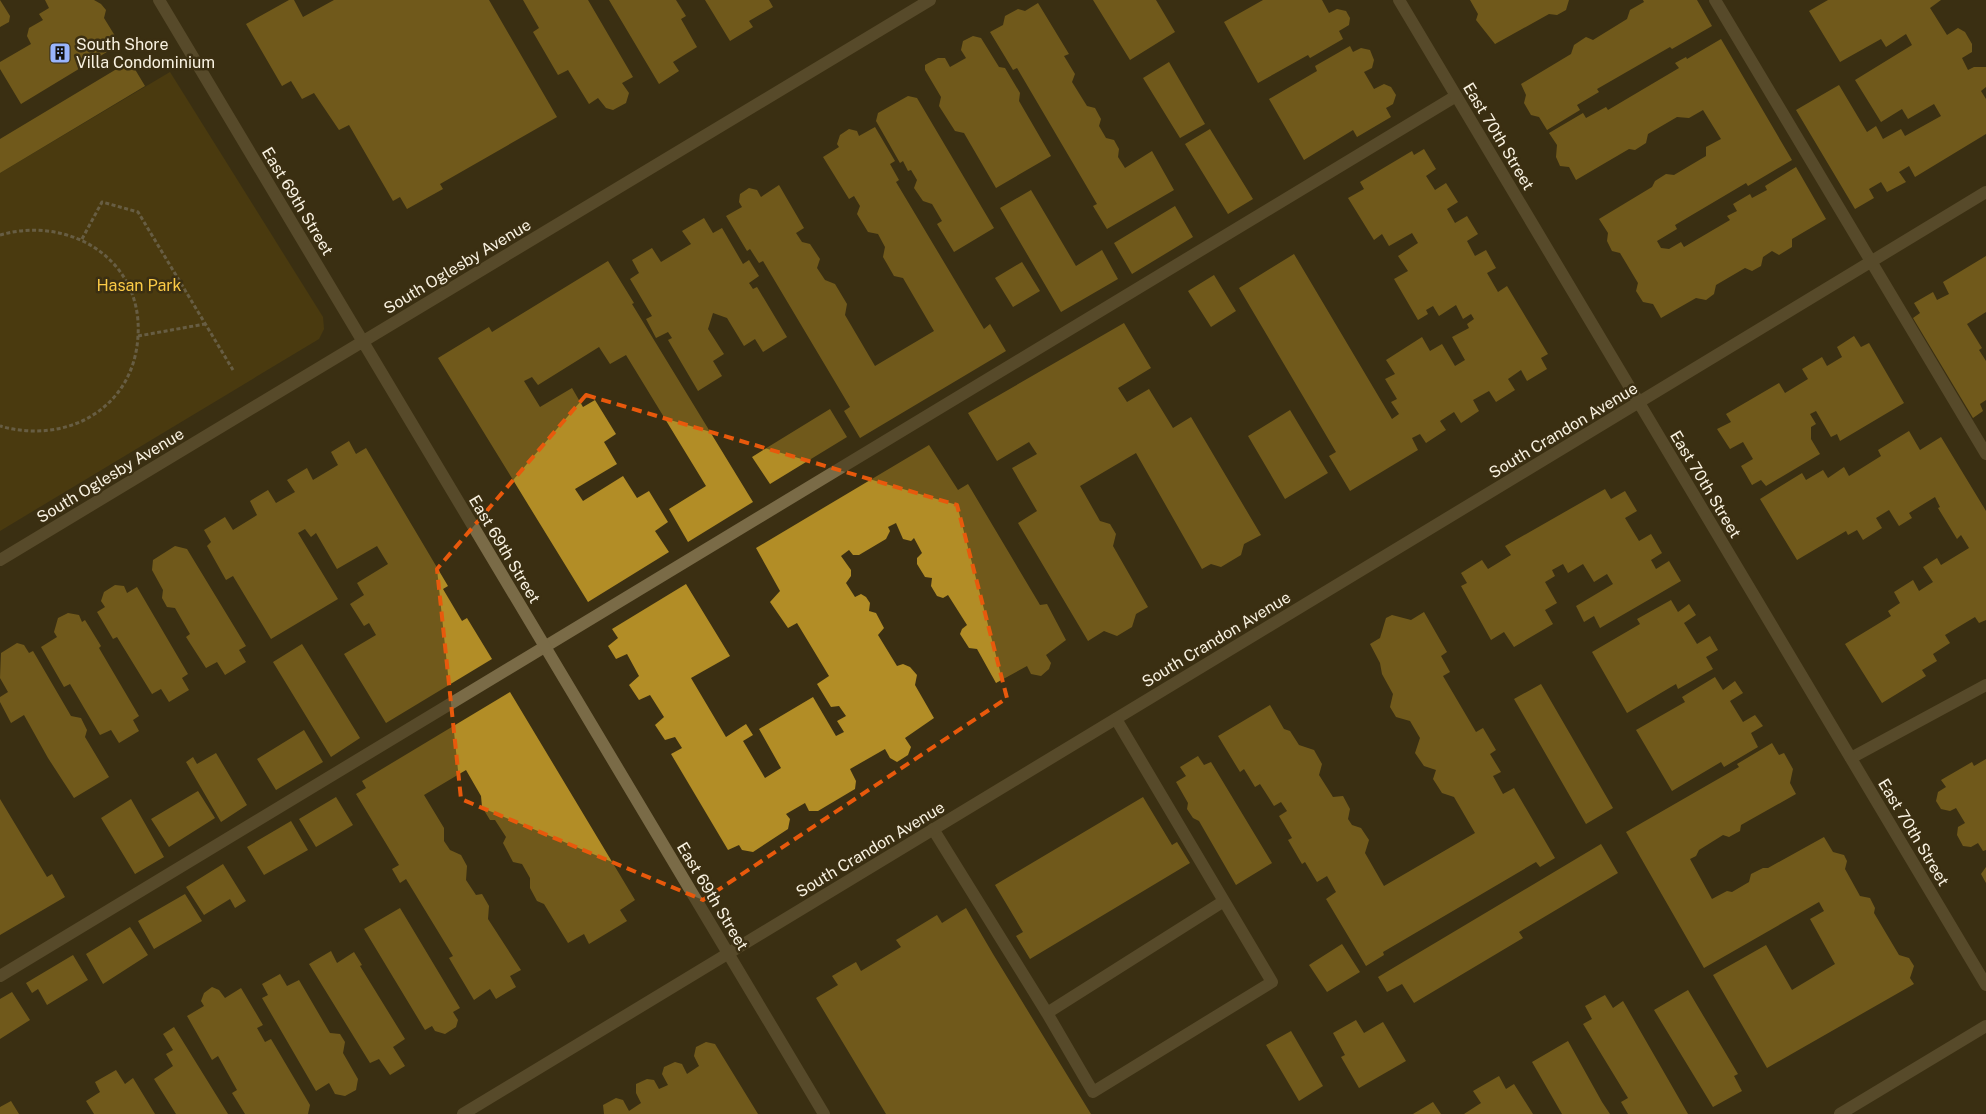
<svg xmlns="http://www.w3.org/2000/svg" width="1986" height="1114" viewBox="0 0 1986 1114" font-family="'Public Sans',sans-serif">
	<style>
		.green { fill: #5d480d }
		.building { fill: #b28d26 }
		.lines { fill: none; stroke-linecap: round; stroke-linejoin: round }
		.path { stroke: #9e957e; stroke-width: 3; stroke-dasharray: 4 2.5; stroke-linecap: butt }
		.service { stroke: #7a6b47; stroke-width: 12 }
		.minor { stroke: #7a6b47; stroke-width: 12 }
		.marked { fill: none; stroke: #e8590c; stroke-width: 4; stroke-dasharray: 10 6; stroke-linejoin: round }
		.labels { text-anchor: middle; stroke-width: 5; stroke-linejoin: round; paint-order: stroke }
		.poi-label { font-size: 16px; fill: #f9f2e1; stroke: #3b2f12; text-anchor: start }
		.street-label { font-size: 16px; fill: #f9f2e1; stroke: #3b2f12 }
		.park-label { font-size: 16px; fill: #fbca46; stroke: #3b2f12 }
	</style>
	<rect width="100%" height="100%" fill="#3b2f12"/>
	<!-- green -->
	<path class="green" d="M170,72L323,317L324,329L319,339L0,531V173Z"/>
	<!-- building -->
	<path class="building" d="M0,0L10,16L9,22L0,27Z
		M45,0H94L101,4L106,10L104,18L120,44L21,104L0,69V62L31,44L27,36L29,28L43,20L39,14L49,8Z
		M289,0H294L303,17L334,0H489L557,117L440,184L443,189L407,209L400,197L393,201L349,125L339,130L314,93L302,99L291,81L282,86L246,24Z
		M523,0H588L633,77L622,83L629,93L626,103L613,110L606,108L598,98L589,104L568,70L558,75L533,32L539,28Z
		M609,0H676L686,16L681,19L697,47L673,62L679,71L659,84Z
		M705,0H769L773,7L749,21L753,27L730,41Z
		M1093,0H1156L1175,32L1130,60Z
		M1263,0H1322L1329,13L1337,9L1346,11L1350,18L1349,25L1339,31L1343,39L1310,58L1308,55L1258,83L1224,22Z
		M1470,0H1569L1566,10L1557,15L1549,14L1495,44L1476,20L1478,14Z
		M1643,0H1697L1712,26L1672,49L1670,47L1597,89L1599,92L1577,105L1580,110L1547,130L1539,117L1531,115L1524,103L1526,95L1521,84L1571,54L1574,45L1586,37L1593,40L1627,19L1630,10L1644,2Z
		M1828,0H1941L1930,8L1947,35L1958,28L1965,32L1972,44V52L1962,58L1968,70L1974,67H1986V87L1981,91L1986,99V134L1915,177L1909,166L1899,172L1906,182L1887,192L1881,182L1869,189L1874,198L1855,209L1796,110L1839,85L1867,132L1876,126L1883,139L1901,129L1905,136L1941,116L1934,104L1908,119L1902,109L1881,122L1855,80L1912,45L1906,34L1886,47L1881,39L1840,62L1809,11Z
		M1038,3L1069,54L1064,56L1075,74L1072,82L1087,106L1095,108L1101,119L1099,126L1106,138L1114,140L1119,149L1118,157L1125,168L1152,151L1174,190L1107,229L1093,206L1097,204L1017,68L1013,70L990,32L1003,25L1005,16L1018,9L1025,11Z
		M973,36L981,38L999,67L1005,68L1020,93L1019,101L1051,156L996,188L964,133L955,131L939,106L941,97L925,70V65L938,58H945L950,67L966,58L961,50L963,41Z
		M1721,39L1792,160L1748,186L1746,183L1675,225L1677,229L1657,241L1661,248L1669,249L1681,242L1684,247L1730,220L1727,216L1737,211L1733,204L1750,194L1752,198L1767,190L1765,186L1796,167L1826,219L1792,239V247L1779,255L1772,251L1763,257L1761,266L1752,271L1745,268L1716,285L1714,294L1706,300L1696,298L1661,318L1653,304L1643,302L1636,291L1638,283L1620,253L1612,251L1607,241L1608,233L1599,219L1652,187L1655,181L1666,174L1674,175L1706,156V147L1721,139L1703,110L1689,118L1677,117L1648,134L1646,143L1635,150L1629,149L1576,180L1569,167L1560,166L1556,157L1557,145L1549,133L1583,113L1586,118L1606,107L1608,110L1679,68L1675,63L1686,57L1687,59Z
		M1350,46L1353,52L1361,48L1370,50L1374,60L1372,68L1364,72L1374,89L1384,84L1391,87L1396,95L1393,104L1386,108L1391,117L1357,137L1353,130L1304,160L1269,99L1317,71L1315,66Z
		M130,61L145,86L0,173V139Z
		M1169,62L1205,124L1180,138L1143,78Z
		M908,96L917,98L994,228L954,252L937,224L942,221L932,204L923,201L914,188L917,180L911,170L908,171L903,161L900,163L876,121L878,113Z
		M875,127L895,161L890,164L899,180L896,182L984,329L990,324L1006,351L860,438L844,411L850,407L763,261L759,263L750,249L747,251L726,216L742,207L739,202L740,194L749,188L757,190L761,197L779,185L804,228L796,233L802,242L810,244L820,259L817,268L825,280L835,284L847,304L845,315L875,366L934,331L903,278L894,276L883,257L885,247L878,234L868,232L857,214L860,206L854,196L849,199L823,157L839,147L837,144L840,135L849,129L857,131L859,136Z
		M1210,129L1253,199L1228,214L1185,144Z
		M1424,149L1436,169L1426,176L1435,190L1446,183L1458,202L1447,209L1455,223L1467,216L1478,234L1467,241L1475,256L1486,250L1496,268L1487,273L1498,292L1507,286L1548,354L1541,358L1547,369L1527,381L1521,370L1508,379L1515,390L1496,402L1489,391L1473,400L1479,411L1461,423L1454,412L1440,421L1446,430L1426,443L1420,434L1412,438L1418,450L1350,491L1329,456L1336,452L1239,288L1294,254L1392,419L1399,414L1391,402L1397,399L1385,379L1395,374L1386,360L1422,337L1430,351L1442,344L1455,366L1465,360L1452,337L1469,328L1467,324L1474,319L1471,314L1463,319L1456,305L1439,316L1433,306L1426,310L1428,314L1418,320L1394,279L1408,271L1398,256L1418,243L1412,233L1389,246L1382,234L1374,240L1348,198L1364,189L1360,182L1412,151L1414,155Z
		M1031,190L1076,266L1102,250L1118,279L1061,312L1000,208Z
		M1175,206L1193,237L1132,274L1114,243Z
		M704,218L713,233L722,228L743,264L749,260L759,276L749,283L753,289L757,287L787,337L763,352L755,339L744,346L727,318L713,313L708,329L724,354L713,361L722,376L698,391L668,340L672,338L668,332L656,338L646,319L652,316L630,279L639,273L632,260L652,248L661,262L691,244L682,231Z
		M1986,256V312L1967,324L1982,348L1979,350L1986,361V400L1980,404L1983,411L1973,418L1913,318L1920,313L1914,303L1933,292L1937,300L1949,294L1943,282Z
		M608,261L634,303L632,304L753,502L688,542L669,509L706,486L626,355L610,364L599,347L538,385L532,377L524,381L540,407L572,388L583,407L595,400L616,434L604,442L617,464L575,489L583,501L623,476L637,498L649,491L668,522L655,531L669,552L588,602L438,358L489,327L492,332Z
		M1022,262L1040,291L1013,307L995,278Z
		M1214,275L1236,311L1211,327L1188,291Z
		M1124,323L1151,368L1118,388L1127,402L1149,389L1173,428L1191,417L1261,535L1244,544L1241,555L1221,567L1211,564L1202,569L1136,453L1080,486L1100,521L1110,524L1116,534L1113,546L1148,607L1136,614L1132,627L1117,636L1104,631L1088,641L1018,523L1037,511L1012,468L1037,454L1029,442L997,461L968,413Z
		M1854,336L1861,347L1869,343L1904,403L1840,441L1837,434L1831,437L1816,411L1810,414L1816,424L1811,427V439L1820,454L1766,486L1761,480L1752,485L1741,466L1753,459L1743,442L1730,449L1717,429L1731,422L1726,414L1779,383L1785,393L1808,379L1802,369L1822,357L1827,366L1842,357L1837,347Z
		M830,409L847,437L770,484L752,457Z
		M1290,410L1328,473L1285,499L1248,436Z
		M1909,431L1920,450L1941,437L1986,511V620L1979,623L1975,617L1945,635L1950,643L1933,654L1937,661L1922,670L1926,676L1882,703L1845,644L1891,616L1888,611L1900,603L1894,592L1913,580L1919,591L1933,582L1923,567L1937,558L1941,565L1969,548L1961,535L1957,539L1938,508L1940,507L1935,497L1909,513L1912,518L1899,526L1889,510L1876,518L1882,528L1863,540L1857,530L1848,535L1846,531L1797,560L1760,499L1802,473L1806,480L1823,470L1828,478L1844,467L1849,476L1881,456L1878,450Z
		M349,441L356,454L366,448L448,586L443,589L462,621L467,618L492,659L386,723L344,654L376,635L369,623L364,626L350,604L364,595L357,583L388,564L377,546L337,569L316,533L311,537L305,529L298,533L338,599L271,639L233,576L226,580L207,546L211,542L204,530L225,517L233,530L257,515L250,501L268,490L276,503L295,492L287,480L307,468L313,480L338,465L331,452Z
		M929,445L958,490L968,484L1040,605L1047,604L1066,640L1046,655L1051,663L1049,669L1041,676L1031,674L1027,666L996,683L977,649L969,648L960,634L962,629L967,625L948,595L943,598L937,596L931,586L932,578L925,577L917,564V558L922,553L914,538L911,541L903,539L896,523L888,527L890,531L886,539L859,555H853L849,550L841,556L851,570V576L846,583L855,597L861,594L866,597L870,603L869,611L876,613L884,628L878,635L897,666L903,664L910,667L917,675L915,685L934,718L905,738L911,747L908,755L897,762L890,758L885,749L850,769L856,781L855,789L818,811H809L805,803L786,814L790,819L788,829L753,852L742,850L739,845L728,850L671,754L682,748L675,737L665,740L655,725L664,717L650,695L639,700L629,685L639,676L627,654L616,659L608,646L618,638L612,629L686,584L730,656L691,678L726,737L746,724L753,735L743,741L765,778L781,768L759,729L813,697L836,736L844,732L837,721L846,716L839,706L831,707L817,684L829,676L797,623L788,628L770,602L780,591L756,548Z
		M1605,489L1611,499L1625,491L1637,511L1625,518L1639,541L1651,534L1662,553L1651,560L1656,569L1669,561L1681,581L1600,628L1594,616L1584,622L1576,606L1613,584L1607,574L1594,582L1583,564L1568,573L1563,564L1552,570L1555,576L1545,582L1557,603L1545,610L1553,624L1514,647L1504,632L1491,640L1461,586L1467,583L1461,573L1482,560L1488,569L1511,555L1505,546Z
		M175,546L187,549L246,646L239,650L246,662L225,675L217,662L206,668L186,637L190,634L175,608L167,607L162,598L163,590L152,570L153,560Z
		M115,585L124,586L127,593L137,587L188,674L182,678L189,690L169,702L161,689L152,694L117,637L113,639L97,612L105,607L101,601L104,592Z
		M1671,600L1678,612L1689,604L1696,615L1684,623L1697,644L1710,636L1718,650L1706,657L1713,669L1678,689L1676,684L1627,713L1592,652L1640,624L1637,619Z
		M1424,612L1447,652L1441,656L1450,672L1443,676L1476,732L1483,728L1496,750L1490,754L1501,772L1493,776L1503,794L1514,788L1555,858L1540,867L1536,862L1383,952L1384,955L1366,966L1326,899L1336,892L1327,876L1317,882L1305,862L1302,864L1288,840L1292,838L1279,816L1287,811L1281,802L1274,806L1260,784L1255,787L1244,769L1240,772L1218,736L1270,705L1284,729L1290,731L1299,745L1314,750L1322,764L1319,775L1333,797L1343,796L1350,809L1348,819L1352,825L1361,828L1369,840L1365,853L1384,886L1475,833L1454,797L1442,793L1433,779L1436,770L1424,766L1415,753L1420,738L1410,721L1396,717L1390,707L1393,694L1382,674L1380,663L1370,644L1380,638L1386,618L1392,615L1411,620Z
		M68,613L79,615L82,622L85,620L101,646L99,648L139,716L133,720L139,731L119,743L111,730L100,735L70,684L64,687L41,647L57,637L54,632L58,618Z
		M17,643L24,645L29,653L33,651L71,716L81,718L87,730L85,737L109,777L74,798L48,758L24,715L11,723L0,702V697L8,692L0,678L1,653Z
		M302,644L360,738L331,757L273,662Z
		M1715,677L1723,690L1735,681L1743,693L1730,701L1743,722L1755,715L1763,726L1751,733L1758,747L1724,767L1721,762L1672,791L1636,730L1685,702L1682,697Z
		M1541,684L1613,808L1586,824L1514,699Z
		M510,692L635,900L620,910L627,921L589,944L584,934L568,943L544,904L537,901L530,888V878L522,864L513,862L503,843L506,837L495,820H490L482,807L481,796L466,770L424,795L444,828V841L450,850L461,855L467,866L466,880L476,895L482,894L489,906L488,919L521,970L510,976L516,987L496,999L490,989L474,1000L449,958L453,956L406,879L400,883L392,869L399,865L356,794L366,788L362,781Z
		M304,730L323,762L276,790L257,759Z
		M1772,743L1779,755L1784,753L1793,769L1790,783L1796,794L1741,825L1740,831L1729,837L1723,835L1699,850L1696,856L1690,859L1712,899L1727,891L1732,892L1749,882L1751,874L1763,868H1768L1824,837L1833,852L1844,855L1847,861L1845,869L1860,896L1870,898L1875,908L1874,913L1899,955L1909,958L1914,966L1910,978L1914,984L1767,1068L1713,975L1766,945L1792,990L1835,964L1810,919L1824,911L1819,902L1704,968L1626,832L1739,767L1737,764Z
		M216,753L247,805L221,822L186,762L193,757L197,764Z
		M1198,756L1204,765L1211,762L1272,863L1236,885L1199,821L1193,818L1187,809L1188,803L1176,782L1186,776L1180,767Z
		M1986,759V850L1983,851L1978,843L1971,847L1963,846L1957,835L1958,827L1965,823L1956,808L1950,811L1941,809L1936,801L1938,792L1946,787L1941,780L1972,762L1974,766Z
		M198,791L215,818L169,847L151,819Z
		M336,797L353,825L316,847L299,819Z
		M1143,797L1172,845L1177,842L1190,863L1030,959L1016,936L1023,932L995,885Z
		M0,799L47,877L52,874L65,897L0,935Z
		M131,799L164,857L135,874L101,818Z
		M291,821L308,850L264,875L247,847Z
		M1601,844L1618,873L1519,932L1523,938L1414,1003L1402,984L1387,992L1378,977Z
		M223,864L246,901L235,908L230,899L204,915L186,887Z
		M1986,867V883L1981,874Z
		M185,894L202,921L154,949L138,921Z
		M400,908L460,1008L453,1012L458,1020L456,1027L445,1034L435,1031L432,1026L425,1030L364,929Z
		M966,908L993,954L1091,1114H886L816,998L838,985L832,976L856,962L861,971L901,947L896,940L937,915L942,923Z
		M130,927L148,955L103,984L86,954Z
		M1342,944L1360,972L1327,992L1309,965Z
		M331,951L337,963L354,952L362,965L360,966L405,1039L393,1047L405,1066L390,1075L379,1059L370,1063L309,964Z
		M73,955L88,980L47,1005L38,989L32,993L26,983Z
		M280,974L287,986L299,980L330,1033L340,1034L345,1042L343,1053L358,1079L356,1090L345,1096L335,1094L329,1083L316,1091L262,998L268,995L262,984Z
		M212,987L219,990L225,998L241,988L263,1025L257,1028L265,1042L271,1039L310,1105L308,1114H245L232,1093L237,1090L218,1056L212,1060L187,1016L204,1006L201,1001L204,993Z
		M1688,990L1738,1074L1734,1076L1742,1091L1713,1107L1654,1010Z
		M12,992L30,1020L0,1039V999Z
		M1605,995L1613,1008L1623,1001L1688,1114H1628L1621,1102L1628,1098L1583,1024L1592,1019L1585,1006Z
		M1356,1020L1364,1033L1383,1022L1406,1061L1359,1088L1341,1057L1345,1055L1333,1033Z
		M174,1027L228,1114H176L154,1079L173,1066L166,1054L173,1050L163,1034Z
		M1291,1031L1323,1086L1299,1101L1266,1045Z
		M1568,1041L1602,1102L1610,1114H1562L1532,1062Z
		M706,1042L715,1044L758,1114H604L603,1105L616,1098L623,1100L629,1111L641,1103L636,1093V1084L647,1079L654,1080L659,1089L668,1085L662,1074L664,1067L675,1062L682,1064L687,1074L699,1066L694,1056L696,1047Z
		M116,1070L125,1084L133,1078L155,1114H94L86,1101L100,1092L95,1082Z
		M1499,1076L1506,1089L1514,1084L1533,1114H1464L1481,1103L1473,1091Z
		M11,1101L19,1114H0V1107Z
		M1433,1102L1441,1114H1413Z"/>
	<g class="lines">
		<!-- path -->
		<path class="path" d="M0,235C69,215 143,259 138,336C134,409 66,445 0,426
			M82,239L102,202L138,212L233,370
			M138,336L205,324"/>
		<!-- service -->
		<path class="service" d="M1715,0L1986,454
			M1116,719L1272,982L1093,1092L1047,1013L1224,901
			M1851,758L1986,685
			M933,829L1047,1013
			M0,976L1456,96"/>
		<!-- minor -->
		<path class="minor" d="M159,0L824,1114
			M1399,0L1986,985
			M0,560L930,0
			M463,1114L1986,192
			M1840,1114L1986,1026"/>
	</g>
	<!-- marked area -->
	<path d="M0 0H1986V1114H0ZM586,395L957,505L1007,698L703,900L461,799L437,569Z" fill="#3b2f12" fill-opacity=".55" fill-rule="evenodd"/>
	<path class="marked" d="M586,395L957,505L1007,698L703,900L461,799L437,569Z"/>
	<!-- icons -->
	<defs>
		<g id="building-square" transform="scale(1.125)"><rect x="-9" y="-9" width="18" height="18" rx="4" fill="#99b5fd" stroke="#3b2f12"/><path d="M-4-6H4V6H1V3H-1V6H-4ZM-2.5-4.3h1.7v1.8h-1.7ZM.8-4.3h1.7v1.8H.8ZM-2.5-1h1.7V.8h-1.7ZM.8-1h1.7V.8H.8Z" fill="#111"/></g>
	</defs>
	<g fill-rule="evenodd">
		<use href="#building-square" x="60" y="53"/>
	</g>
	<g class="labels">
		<!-- poi labels -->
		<g class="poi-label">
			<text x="76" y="50">South Shore<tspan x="76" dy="18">Villa Condominium</tspan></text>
		</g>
		<!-- street labels -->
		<g class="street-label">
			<text transform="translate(1499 136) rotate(59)" y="6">East 70th Street</text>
			<text transform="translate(298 201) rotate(59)" y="6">East 69th Street</text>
			<text transform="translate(457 266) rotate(-31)" y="6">South Oglesby Avenue</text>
			<text transform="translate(1563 430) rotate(-31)" y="6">South Crandon Avenue</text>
			<text transform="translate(110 475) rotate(-31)" y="6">South Oglesby Avenue</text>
			<text transform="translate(1706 484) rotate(59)" y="6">East 70th Street</text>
			<text transform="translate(505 549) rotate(59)" y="6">East 69th Street</text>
			<text transform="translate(1216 639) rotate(-31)" y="6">South Crandon Avenue</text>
			<text transform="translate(1914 832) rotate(59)" y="6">East 70th Street</text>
			<text transform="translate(870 849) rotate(-31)" y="6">South Crandon Avenue</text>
			<text transform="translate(713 896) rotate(59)" y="6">East 69th Street</text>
		</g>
		<!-- park labels -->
		<g class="park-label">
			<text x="139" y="291">Hasan Park</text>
		</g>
	</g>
</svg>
